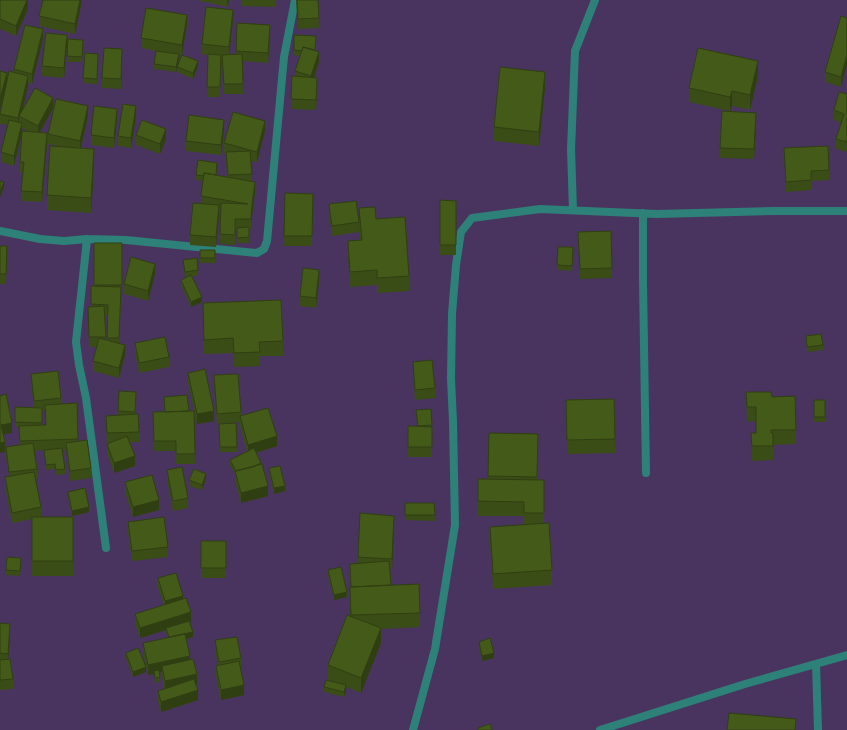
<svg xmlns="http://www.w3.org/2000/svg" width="847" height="730" viewBox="0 0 847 730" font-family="'Archivo Narrow',sans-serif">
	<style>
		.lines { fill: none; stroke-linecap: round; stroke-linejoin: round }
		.minor { stroke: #2e8178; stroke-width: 8 }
		.wall { fill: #3a4d16; fill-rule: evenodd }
		.shaded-wall { fill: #303f12 }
		.building { fill: #445a19; stroke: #303f12 }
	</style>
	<rect width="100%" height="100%" fill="#49345f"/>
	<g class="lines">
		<!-- minor -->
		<path class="minor" d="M573,210L571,149L575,51L595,0
			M643,213V282L646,473
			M0,231L40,239L64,241L87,239L126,240L257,253L264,249L267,241L284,57L295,0
			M87,239L76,342L79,365L86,398L106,548
			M816,664L818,730
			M413,730L435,649L455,525L453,421L451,379L452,314L456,265L461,232L472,218L540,209L657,214L774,211H847
			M600,730L745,684L847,655"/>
	</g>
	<!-- wall -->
	<path class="wall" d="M0,0H28V9L16,36L0,29Z
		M43,0H82L75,34L39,26V16Z
		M197,0H229L227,7Z
		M242,0H276V7L242,6Z
		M296,0H318L319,28L298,29Z
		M847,18L841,87L825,82V72Z
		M233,20L229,54H236L237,23L270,35L268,63L242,61L243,94H224L222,56H221L220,97H207L208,55L202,54V44Z
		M187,25L182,55L198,66L193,79L177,72V67L182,55H179V59L176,72L154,69V64L156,51L141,48V38Z
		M294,35L315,50L319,62L314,78L317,88L316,110L291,109V99L295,76V71L300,56L294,55Z
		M43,39L32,84L28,83V86L22,112L53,108L40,132L47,143L42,202L21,201V191L23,172H20V162L29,132L22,128V133L14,166L1,162V152L7,125L0,124V113L4,95L0,109L7,80L14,73V69Z
		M83,40L82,62H67V56Z
		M67,45L64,78L42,76V66Z
		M98,59L97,84L83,83V78Z
		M122,59L121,89L102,88V78Z
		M758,76L750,110L732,106L730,112L756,123L754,159L720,158V148L730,111L689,102V88Z
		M545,87L539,146L494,141V127Z
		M847,94V152L836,149V139L841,123L834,120V110Z
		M88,116L81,148L94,164L91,213L47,210V195L63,147L48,144V134Z
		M136,116L131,148L118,146V136Z
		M117,119L114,148L91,145V135Z
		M224,130L221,155L186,151V141Z
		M265,131L257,162L251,161L252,181L255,192L252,215L251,229H249V243H237V229H235V245L220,244L221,209H219L216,247L190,245V235L201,204V196L203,181L196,180V175L217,168L216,175L227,177L226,154L224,153V143Z
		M136,135L166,139L160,154L136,145Z
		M784,148L829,170V180L811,181V190L786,192Z
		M285,193L313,194L312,246H284Z
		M440,200L456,201V255H440Z
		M329,204L359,222V232L332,236L329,214Z
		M359,208L376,219L409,276V291L377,293V285L350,287L348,255V241L360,240L359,223Z
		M611,231L612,278L580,279L578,232Z
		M94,243H122V295H121L119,344L125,355L119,378L93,371V361L97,347H89L88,307H91V286H94ZM105,315H107V340H106Z
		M0,246H7L6,284H0Z
		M558,247H573L572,271L557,270Z
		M200,250H215V263H200Z
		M183,260L198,270V276H192L202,302L191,307L181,285V280L187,277H185L183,265Z
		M155,274L148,301L124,294V284Z
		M319,280L316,308L300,306V296Z
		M203,303L283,341V356H260V366L234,367L233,353L204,354Z
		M806,336L823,345V350L807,352Z
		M135,343L169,357V367L139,373L135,353Z
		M413,362L435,388V398L415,400L413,372Z
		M188,373L214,421L197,424L194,412L195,464H176V451H154L153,412H165L164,397L189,411H194L188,383Z
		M31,374L61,398V404L77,403L78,441L91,468V478L70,481L66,449L63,450L65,469V474L56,475L55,469L46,470L44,450L34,451L37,469V479H35L41,507V517H73V576H32V519L12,523L5,487V477L9,476L6,457V447L19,445V427H15V407H34L31,384ZM42,410H45L46,425H42Z
		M214,375L241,412V416L277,446L256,453L261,465L268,496L241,503L235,481V474L230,465V460L247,452L240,426V422L217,424L214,385Z
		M119,391L136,397L135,414L139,432V442H130L135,466L114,473L107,453L106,416L118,415Z
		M746,392L772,397L796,430V444L773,445V460L752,461L751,433H756V421L747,422Z
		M566,400L615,439V453L567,454Z
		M814,400H825V422H814Z
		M416,410L432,425V457H408V426H417Z
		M236,423L237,452H220L219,429Z
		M489,433L538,434L537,480H544V523L552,570V585L493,589L490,541V527L524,525V516H478V479H488Z
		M269,468L285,491L274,494L269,473Z
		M167,470L188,498V508L173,511L167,479Z
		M206,479L202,490L189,486V480Z
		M125,482L159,510L133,517L125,492Z
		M68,492L89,512L72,516L68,497Z
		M405,503H434L435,521L405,520Z
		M128,522L168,547V557L132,561L128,532Z
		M394,525L392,569H390L391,585L420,613V627L381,629V643L361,693L346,687V690L344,697L324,692V687L333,682L328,679V665L350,616V587H351L350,564L358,563V557Z
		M201,541H226V578H201Z
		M21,563L20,576L6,575V570Z
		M328,570L347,597L334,600L328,575Z
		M158,578L183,599L191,622H190L193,637L186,639L190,660L197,684H196L198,700L161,712L158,701V691L164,689L162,676V672L159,673L160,682L155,683L154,674L148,675L143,653V643L168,638L166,633V630L140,638L135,624V614L164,605L158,588Z
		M0,623L10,634L8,659L13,679V689L0,690Z
		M215,640L241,658V668L244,695L221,700L216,676V666H218L215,650Z
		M479,642L494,658L482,661L479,647Z
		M126,653L146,672L133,677L126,658Z"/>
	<!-- shaded-wall -->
	<path class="shaded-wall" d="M27,0H28V9L16,36V26Z
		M80,0H82L75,34V24Z
		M227,0H229L227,7Z
		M233,10V20L229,57V47Z
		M187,15V25L182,55V45Z
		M270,25V35L268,63V53Z
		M43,29V39L32,84V74Z
		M67,35V45L64,78V68Z
		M122,49V59L121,89V79Z
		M319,52V62L311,86V76Z
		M179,54V59L176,72V67Z
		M847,55V65L841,87V77Z
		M198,61V66L193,79V73Z
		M758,61V76L750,110V95Z
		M545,72V87L539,146V132Z
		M7,73V83L0,109V99Z
		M28,76V86L21,117L19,116V123L18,128V118Z
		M317,78V88L316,110V100Z
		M732,91V106L730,112V97Z
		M53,98V108L38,136V126Z
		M88,106V116L80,151V141Z
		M136,106V116L131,148V138Z
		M117,109V119L114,148V138Z
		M756,113V123L754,159V149Z
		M224,120V130L221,155V145Z
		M265,121V131L257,162V152Z
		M22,123V133L14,166V156Z
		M166,129V139L160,154V144Z
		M47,133V143L42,202V192Z
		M94,149V164L91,213V198Z
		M4,182V187L0,197V192Z
		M255,182V192L252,215L251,229L252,205Z
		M219,205V215L216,247V237Z
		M155,264V274L148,301V291Z
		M319,270V280L316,308V298Z
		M202,297V302L191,307V302Z
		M125,345V355L119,378V368Z
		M214,411V421L197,424V414Z
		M12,423V433L1,435V425Z
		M277,436V446L248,455V445Z
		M5,442V452L0,453V443Z
		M135,456V466L114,473V463Z
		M206,474V479L202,490V485Z
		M268,486V496L241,503V493Z
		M285,486V491L274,494V488Z
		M159,500V510L133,517V507Z
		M89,507V512L72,516V511Z
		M394,516V525L392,569V559Z
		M347,592V597L334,600V595Z
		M183,596V606L165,611V601Z
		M191,612V622L167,630L166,628V630L140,638V628Z
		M10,624V634L8,664V654Z
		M381,628V643L361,693V678Z
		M193,632V637L169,644V639Z
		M494,653V658L482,661V656Z
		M190,656V666H162V672L155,674L154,671V674L148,675V665Z
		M146,667V672L133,677V672Z
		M197,674V684L165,691V681Z
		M244,685V695L221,700V690Z
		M346,685V690L344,697V692Z
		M198,690V700L161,712V702Z"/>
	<!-- building -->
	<path class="building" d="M0,0H27L16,26L0,19Z
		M43,0H80L75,24L39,16Z
		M297,0H318L319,18L298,19Z
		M206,7L233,10L229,47L202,44Z
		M146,8L187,15L182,45L141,38Z
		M841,16L847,18V55L841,77L825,72Z
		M237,23L270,25L268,53L236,51Z
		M25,25L43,29L32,74L14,69Z
		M46,33L67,35L64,68L42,66Z
		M294,35L316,36L315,50L303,47L302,51L294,50Z
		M68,39L83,40L82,57L67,56Z
		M303,47L319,52L311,76L295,71Z
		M104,48L122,49L121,79L102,78Z
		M698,48L758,61L750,95L732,91L730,97L689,88Z
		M156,51L179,54L176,67L154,64Z
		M85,53L98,54L97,79L83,78Z
		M208,54L221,55L220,87H207Z
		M242,54L243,84H224L222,55Z
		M182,55L198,61L193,73L177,67Z
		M500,67L545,72L539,132L494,127Z
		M0,71L7,73L0,99Z
		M9,71L28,76L18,118L0,114Z
		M292,76L317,78L316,100L291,99Z
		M35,88L53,98L38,126L19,116Z
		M839,92L847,94V142L836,139L844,114L834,110Z
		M56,99L88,106L80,141L48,134Z
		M123,104L136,106L131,138L118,136Z
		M94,106L117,109L114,138L91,135Z
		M722,111L756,113L754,149L720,148Z
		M233,112L265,121L257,152L224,143Z
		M189,115L224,120L221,145L186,141Z
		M9,120L22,123L14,156L1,152Z
		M142,120L166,129L160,144L136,135Z
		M22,131L47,133L42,192L21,191L24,162H20Z
		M50,146L94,149L91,198L47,195Z
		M828,146L829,170L811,171V180L786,182L784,148Z
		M250,151L252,174L228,175L226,152Z
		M198,160L217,163L216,175L204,173V176L196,175Z
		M204,173L255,182L252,205L251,219H235V235L220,234L221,203L248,204L201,196Z
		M0,181L4,182L0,192Z
		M285,193L313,194L312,236H284Z
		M440,200L456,201V245H440Z
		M356,201L359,222L332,226L329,204Z
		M193,203L219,205L216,237L190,235Z
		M375,207L376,219L405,217L409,276L377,278V270L350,272L348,241L362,240L359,208Z
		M249,227V237L237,238V228Z
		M611,231L612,268L580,269L578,232Z
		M94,243H122V285H94Z
		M0,246H7L6,274H0Z
		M558,247H573L572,266L557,265Z
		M200,250H215V258H200Z
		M131,257L155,264L148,291L124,284Z
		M197,258L198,270L185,272L183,260Z
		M303,268L319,270L316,298L300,296Z
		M191,275L202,297L191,302L181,280Z
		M91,286L121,287L119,338H107L108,305L91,304Z
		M281,300L283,341L259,342L260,352L234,353L233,338L204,340L203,303Z
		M104,306L106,337H89L88,307Z
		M821,334L823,345L807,347L806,336Z
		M165,337L169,357L139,363L135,343Z
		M99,338L125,345L119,368L93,361Z
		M432,360L435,388L415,390L413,362Z
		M205,369L214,411L197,414L188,373Z
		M58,371L61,398L34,401L31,374Z
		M238,374L241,412L217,414L214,375Z
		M119,391L136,392L135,412L118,411Z
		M746,392H771L772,397L795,396L796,430H771V433H773V446H752L751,433H756V407H747Z
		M6,394L12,423L1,425L5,442L0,443V396Z
		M187,395L189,411L165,412L164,397Z
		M614,399L615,439L567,440L566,400Z
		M814,400H825V417H814Z
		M77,403L78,439L20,441L19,426L46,425L45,405Z
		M15,407L42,408V423L15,422Z
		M268,408L277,436L248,445L240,416Z
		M431,409L432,425L418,426L416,410Z
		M194,411L195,454H176V441H154L153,412Z
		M138,414L139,432L107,433L106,416Z
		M236,423L237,447H220L219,424Z
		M408,426L432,427V447H408Z
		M489,433L538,434L537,477L488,476Z
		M127,436L135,456L114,463L107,444Z
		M87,440L91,468L70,471L66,443Z
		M33,443L37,469L9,472L6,447Z
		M62,448L65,469L56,470L55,464L46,465L44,450Z
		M254,448L261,463L253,467L236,471L230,460Z
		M262,464L268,486L241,493L235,471Z
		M280,466L285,486L274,488L269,468Z
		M182,467L188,498L173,501L167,470Z
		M194,469L206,474L202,485L189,480Z
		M34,472L41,507L12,513L5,477Z
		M152,475L159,500L133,507L125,482Z
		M478,479L544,480V513H524V502L478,501Z
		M85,488L89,507L72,511L68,492Z
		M405,503H434L435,515H405Z
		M360,513L394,516L392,559L358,557Z
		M32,517H73V561H32Z
		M164,517L168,547L132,551L128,522Z
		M549,523L552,570L493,574L490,527Z
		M201,541H226V568H201Z
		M7,557L21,558L20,571L6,570Z
		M389,561L391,585L351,587L350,564Z
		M341,567L347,592L334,595L328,570Z
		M176,573L183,596L165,601L158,578Z
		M419,584L420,613L351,615L350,587Z
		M186,598L191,612L140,628L135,614Z
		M347,615L381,628L361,678L328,665Z
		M189,621L193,632L169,637L166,628Z
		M0,623L10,624L8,654L0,653Z
		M185,634L190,656L148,665L143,643Z
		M237,637L241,658L219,662L215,640Z
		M490,638L494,653L482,656L479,642Z
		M138,648L146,667L133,672L126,653Z
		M10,659L13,679L0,680V660Z
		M193,659L197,674L165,681L162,666Z
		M239,661L244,685L221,690L216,666Z
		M159,670L160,677L155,678L154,671Z
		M194,679L198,690L161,702L158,691Z
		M326,680L346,685L344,692L324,687Z
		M729,713L796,719L795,730H727Z
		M490,724L492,730H478V728Z"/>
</svg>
